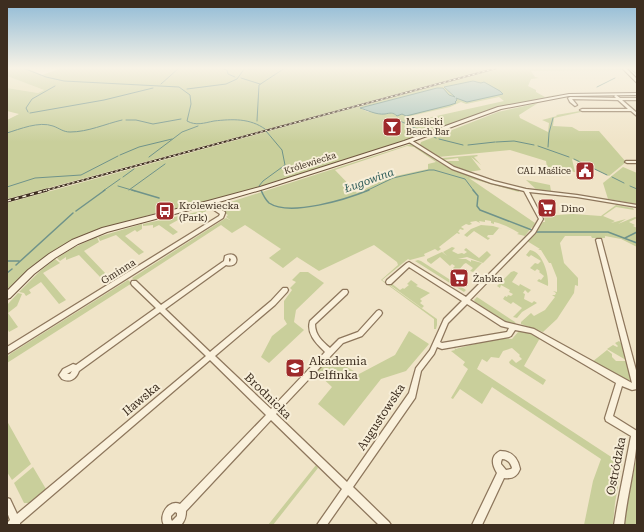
<svg xmlns="http://www.w3.org/2000/svg" width="644" height="532" viewBox="0 0 644 532" font-family="'Roboto Serif',serif">
	<style>
		.farmland { fill: #e6deb5 }
		.green { fill: #c9cf9b; fill-rule: evenodd }
		.water { fill: #a9c4bc; stroke: #6f938a }
		.lines { fill: none; stroke-linecap: round; stroke-linejoin: round }
		.stream-far1 { stroke: #6f938a; stroke-width: 1 }
		.stream { stroke: #6f938a; stroke-width: 1.5 }
		.street-casing { stroke: #8d765c; stroke-width: 2.5 }
		.secondary-casing { stroke: #6f573f; stroke-width: 2 }
		.street { fill: #faf1dc; fill-rule: evenodd }
		.secondary { fill: #faf1dc; fill-rule: evenodd }
		.rail-far1-casing { stroke: #3d2e20; stroke-width: 2 }
		.rail-casing { stroke: #3d2e20; stroke-width: 3 }
		.rail-far1 { stroke: #f7eed8; stroke-width: 1; stroke-dasharray: 2.5; stroke-linecap: butt }
		.rail { stroke: #f7eed8; stroke-width: 1.5; stroke-dasharray: 4; stroke-linecap: butt }
		.labels { text-anchor: middle; stroke-width: 4; stroke-linejoin: round; paint-order: stroke }
		.far-poi-label { font-size: 9px; fill: #3d2e20; stroke: #f7eed8; text-anchor: start }
		.far-street-label { font-size: 9px; fill: #3d2e20; stroke: #f7eed8 }
		.poi-label { font-size: 10px; fill: #3d2e20; stroke: #f7eed8; text-anchor: start }
		.street-label { font-size: 10px; fill: #3d2e20; stroke: #f7eed8 }
		.water-label { font-size: 11px; font-style: italic; fill: #2f5d5a; stroke: #f7eed8 }
		.near-poi-label { font-size: 12px; fill: #3d2e20; stroke: #f7eed8; text-anchor: start }
		.near-street-label { font-size: 12px; fill: #3d2e20; stroke: #f7eed8 }
	</style>
	<rect width="100%" height="100%" fill="#f0e4c8"/>
	<!-- farmland -->
	<path class="farmland" d="M7,76L44,90L38,93L7,88Z"/>
	<!-- green -->
	<path class="green" d="M7,68H26L42,75L62,68H493L7,199V120L19,114L7,111V88L38,93L44,90L7,76Z
		M500,68H620L622,70L531,71L535,77L539,78L531,79L528,86L536,90V92L545,97L562,94L514,104L405,141L262,187L191,206L170,209L91,232L11,287L7,288V203ZM473,81L479,82L498,95L467,102L456,98L455,103L450,105L406,115L402,114L396,115L392,113L368,112L360,108L437,88H442L449,95L455,97L444,87ZM499,97L504,101L414,121L409,120L406,117L450,107L461,102L466,104Z
		M538,103L519,115L520,118L548,132L549,123L542,120L557,116L556,115L580,111L581,112L554,118L553,126L572,127L579,131H599L626,162L609,176L572,159L575,172L547,167L546,161L510,150L438,157L420,145L421,142L498,112Z
		M411,144C421,149 430,157 440,163C465,176 491,184 519,190V192L469,178L535,223L533,227L531,228L525,236L517,234L519,233C511,228 503,224 494,222V224L491,223V221L485,220V222L479,221L480,223L476,221L470,222L472,224L469,225L466,224L461,227L464,229L463,230L460,229L458,232L460,233L459,234L457,233L439,247L441,249L438,251L435,249L424,254L425,256L410,260L408,259L382,280L437,319V325L436,329H434V319L381,280L398,265L397,262L374,245L319,271L297,257L283,268L269,258L281,249L245,225L232,233L221,225L135,281L132,278L226,218L230,220L226,217L228,215L215,207ZM407,146L414,147L436,162L428,164V169L387,178L357,193L335,170Z
		M477,155L478,156L474,157L481,165L471,157L481,170L468,172L444,161H459L458,158L443,160L442,158Z
		M623,167L637,173V204L608,199L603,183Z
		M526,180L550,185L551,191L537,190Z
		M616,205L633,208L634,210L616,207L603,216L615,221L611,223L626,219L618,224L635,217L637,218L629,222L635,225L633,226L637,228V247L621,239L605,236V238H592L591,236H565L560,243L564,263L578,278V286L575,285L574,293L557,319L543,332L521,324V322L531,313L534,316L545,310L555,297L552,295H555L556,293L553,291L557,292V278L551,263H549L541,250H538L540,249L527,241L543,222H545L544,216L573,214L601,216Z
		M210,209L197,216L198,213L188,216L187,217L189,218L182,223L178,220L169,225L178,232L173,235L159,225L153,228V225L143,226V224Z
		M142,224V229L137,232L135,230L125,236L144,252L139,255L116,235L100,241L98,237Z
		M481,225L493,226L503,229L499,228L493,235H488L487,237L490,238L488,240L474,231L467,237L464,235L471,229Z
		M97,237L99,242L84,251L107,275L101,278L79,255L66,260V257L60,261L57,258L75,247Z
		M452,247L455,248L452,251L458,254L462,253L464,254L467,252L464,250L466,248L479,258L487,251L491,255L483,263L467,257L458,259H466L471,262V260L482,263L473,272L470,271L473,268L466,263L464,264L458,271L453,268L455,266L452,264L450,266L440,257L431,264L427,261V259L442,252L447,256L443,252Z
		M530,250C543,252 549,275 548,286L537,281L539,279L541,280L544,276L539,272L540,271L537,269L535,271L530,268L535,263L538,264L541,261L531,255L529,257L526,255Z
		M55,259L60,263L43,273L66,300L59,304L41,282L29,290L31,293L26,296L24,293L19,292L40,271Z
		M418,260L421,261L466,290L464,292L415,261Z
		M300,272H308L324,283L296,310L294,322L304,330L269,363L261,357L272,336L287,324L284,319V301L292,290L290,288L296,282L292,280Z
		M511,272L514,271L518,273L512,282L519,286L520,284L531,290L528,293L525,290L523,293L525,294L524,299L532,303L534,301L537,303L522,312L517,318L513,317L522,308L513,302L511,304L503,299L505,296L507,297L508,295L511,296L513,294L509,292L510,290L501,285L500,288L497,286Z
		M128,280L133,284L129,285L7,363V357L10,354Z
		M411,280L418,285L416,286L430,293L420,299L422,301L420,303L424,306L422,308L390,285L391,283L400,290L403,288L404,289L409,285L407,284Z
		M18,293L22,294L17,306L8,313L18,327L9,332L7,328V305Z
		M477,297L515,322L516,324L505,321L475,302L474,300Z
		M409,331L429,344L406,371L381,379L344,426L318,404L332,387L314,370L328,356L359,374L395,355Z
		M519,331L527,332L540,338L524,366L546,380L543,385L510,364L509,362L512,359L516,363L522,359L519,356L520,355L512,348L503,351L499,358L491,357L487,362L482,359L477,369L622,464L615,503L613,525H584L593,481L601,459L492,387L482,404L460,389L453,399L451,398L468,369L463,365L465,362L451,351L455,350L454,347L456,349L459,348L487,341L488,340L490,341L501,338L512,339Z
		M619,341L622,344L626,360L607,349L613,345L617,347L618,346L615,343Z
		M607,350L612,354V357L616,361H627L631,376L630,380H626L592,362Z
		M7,421L31,464L12,480L7,472Z
		M637,454V525H624V522Z
		M316,465L318,468L273,525H268Z
		M33,467L46,489L29,503H24L14,483Z"/>
	<!-- water -->
	<path class="water" d="M473,81L481,83L484,82L500,91L503,94L467,102L456,98L457,100L455,102L456,103L450,105L406,116L402,114L397,116C393,112 390,113 385,114C376,115 367,110 360,108L437,88H443L449,95L455,97L444,87Z"/>
	<g class="lines">
		<!-- stream-far1 -->
		<path class="stream-far1" d="M23,68L46,77L64,81L179,87L190,95L191,104L187,121C196,126 204,123 214,121C232,119 250,118 265,129
			M626,68L637,78
			M629,68L637,74
			M223,69L227,70L228,74L235,77
			M248,69L287,68
			M241,78L260,84
			M161,84L179,68
			M597,87L615,78
			M187,89L226,84L237,79L245,68
			M28,112L26,108L32,99L55,86
			M30,113L104,100L153,88
			M126,120H136L153,124L181,119
			M398,120L419,130
			M257,121L259,85L285,68
			M422,131L426,133
			M7,133C20,129 39,121 53,126C59,128 63,132 70,132C88,132 105,124 122,120
			M434,137L436,138
			M439,139L463,145
			M496,142L514,141L534,145
			M468,145L495,142
			M538,146L569,157
			M548,147L549,133L553,118
			M120,155L139,147L172,139
			M149,157L182,132L198,126
			M574,159L607,175
			M123,177L134,169
			M612,177L624,183
			M118,186L135,191
			M630,186L637,189
			M7,187L35,178L81,175L118,156
			M129,190L165,164
			M103,191L120,179
			M261,191L259,186L263,181L285,165L282,150L266,131
			M366,191L393,178L429,170H434L465,179L474,191"/>
		<!-- stream -->
		<path class="stream" d="M132,190L159,198
			M261,190C263,195 265,199 269,203C290,217 347,199 369,190
			M473,190L478,196L477,206L480,210L537,232H608L637,243
			M76,211L105,190
			M625,238L637,232
			M7,261H19
			M16,265L73,213
			M7,273L12,269"/>
		<!-- street casing -->
		<g class="street-casing">
			<path id="street" d="M616,95L620,98H637V100H622L637,113V116L631,111H582L580,110L582,109H628L618,100L572,99L577,105L575,106L570,102L568,98L570,97L616,98L614,96Z
				M409,140H411L454,167L494,181L526,189L577,195L637,205V207L577,197L529,192L543,219L535,233L470,300L505,322L534,329L632,383L596,240L597,239H601L637,374V389L632,390L622,386L613,416L637,431C637,462 627,494 624,525H614L617,507L631,436L606,421L605,418L616,383L531,333L515,330L511,336L509,337L442,349L437,347L434,354L421,371L415,398L353,487L389,522L391,525H379L348,495L327,525H317L319,522L342,489L271,420L186,511C186,516 185,521 181,525H164C158,515 169,499 180,504L266,415L210,360L20,523V525H7L8,522L10,520L7,512V498L10,499L17,514L206,356L160,312L79,371C76,379 70,383 62,379L59,375L63,369L73,364L76,365L156,308L132,285L131,283L132,281H136L161,305L224,261L225,256C239,249 241,269 226,265L165,309L210,352L271,301L283,288H287L288,290L287,292L275,305L215,356L271,409L325,352C317,344 306,334 310,321L343,290H347L348,292L347,294L315,324C315,335 322,341 330,348L339,339L358,332L377,311L379,310L381,311L382,313L381,315L362,336L343,343L276,414L347,482L409,393L416,368L430,350L444,319L462,301L409,267L391,284H387L386,282L387,280L407,263L409,262L466,297L532,231L539,219L524,191L491,183L452,169L409,142ZM229,258L231,259L230,262L229,261ZM467,304L501,326L509,328L507,332L442,343L440,342L448,323ZM72,371L70,374H67ZM175,512L177,513V516L172,521L171,519V516Z
				M626,161H637V163H627L625,162Z
				M208,202H212L215,206L225,212V213L223,218L7,354V347L219,216L220,214L211,208L208,203Z
				M500,451C512,451 518,458 520,469C517,477 512,479 504,478L482,525H472L497,473C492,465 490,456 500,451ZM502,459C507,459 511,463 512,468L511,469L506,470L501,464V462Z"/>
		</g>
		<!-- secondary casing -->
		<g class="secondary-casing">
			<path id="secondary" d="M622,68H626L637,79V83Z
				M637,93V95L569,96L501,109L408,143L264,189L212,204L107,232L78,244L55,258L34,274L10,298L7,299V291L28,270L49,254L72,240L102,228L208,201L260,187L404,141L498,107L569,94Z"/>
		</g>
		<!-- street -->
		<use href="#street" class="street"/>
		<!-- secondary -->
		<use href="#secondary" class="secondary"/>
		<!-- rail-far1 casing -->
		<g class="rail-far1-casing">
			<path id="rail-far1" d="M43,191L497,68"/>
		</g>
		<!-- rail casing -->
		<g class="rail-casing">
			<path id="rail" d="M7,201L47,190"/>
		</g>
		<!-- rail-far1 -->
		<use href="#rail-far1" class="rail-far1"/>
		<!-- rail -->
		<use href="#rail" class="rail"/>
	</g>
	<!-- sky -->
	<linearGradient id="sky" x2="0" y2="1"><stop stop-color="#8fbad6"/><stop offset="0.48" stop-color="#f8f3e6"/><stop offset="1" stop-color="#f8f3e6" stop-opacity="0"/></linearGradient>
	<rect width="644" height="142" fill="url(#sky)"/>
	<!-- icons -->
	<defs>
		<g id="bar-square" transform="scale(1)"><rect x="-9" y="-9" width="18" height="18" rx="4" fill="#9e2a2b" stroke="#f7eed8"/><path d="M-6-5H6L.8 .8V4.5H3.5V6h-7V4.5H-.8V.8Z" fill="#fff"/></g>
		<g id="civic-square" transform="scale(1)"><rect x="-9" y="-9" width="18" height="18" rx="4" fill="#9e2a2b" stroke="#f7eed8"/><path d="M-.6-6.5H3V-4.5H.6V-3L4-1V1h2V6H-6V1h2V-1L-.6-3ZM-1.2 2.5V6h2.4V2.5Z" fill="#fff"/></g>
		<g id="supermarket-square" transform="scale(1)"><rect x="-9" y="-9" width="18" height="18" rx="4" fill="#9e2a2b" stroke="#f7eed8"/><path d="M-6-5.5h2.5l.6 2H6L4.5 2H-2.5L-4.4-4H-6ZM-1.5 3.2a1.3 1.3 0 1 0 .1 0ZM3 3.2a1.3 1.3 0 1 0 .1 0Z" fill="#fff"/></g>
		<g id="bus-square" transform="scale(1)"><rect x="-9" y="-9" width="18" height="18" rx="4" fill="#9e2a2b" stroke="#f7eed8"/><path d="M-5-6H5V4H4V6H2V4H-2V6H-4V4H-5ZM-3.5-4V0h7V-4ZM-3.5 1.2v1.5H-2V1.2ZM2 1.2v1.5H3.5V1.2Z" fill="#fff"/></g>
		<g id="school-square" transform="scale(1)"><rect x="-9" y="-9" width="18" height="18" rx="4" fill="#9e2a2b" stroke="#f7eed8"/><path d="M0-5L7-2L0 1L-7-2ZM-4 1L0 2.5L4 1V4Q0 6-4 4Z" fill="#fff"/></g>
	</defs>
	<g fill-rule="evenodd">
		<use href="#bar-square" x="392" y="127"/>
		<use href="#civic-square" x="585" y="171"/>
		<use href="#supermarket-square" x="547" y="208"/>
		<use href="#bus-square" x="165" y="211"/>
		<use href="#supermarket-square" x="459" y="278"/>
		<use href="#school-square" x="295" y="368"/>
	</g>
	<g class="labels">
		<!-- far-poi labels -->
		<g class="far-poi-label">
			<text x="406" y="125">Maślicki<tspan x="406" dy="10">Beach Bar</tspan></text>
			<text x="571" y="174" text-anchor="end">CAL Maślice</text>
		</g>
		<!-- far-street labels -->
		<g class="far-street-label">
			<text transform="translate(310 163) rotate(-18)" y="3">Królewiecka</text>
		</g>
		<!-- poi labels -->
		<g class="poi-label">
			<text x="179" y="209">Królewiecka<tspan x="179" dy="12">(Park)</tspan></text>
			<text x="561" y="212">Dino</text>
			<text x="473" y="282">Żabka</text>
		</g>
		<!-- street labels -->
		<g class="street-label">
			<text transform="translate(118 271) rotate(-32)" y="4">Gminna</text>
		</g>
		<!-- water labels -->
		<g class="water-label">
			<text transform="translate(369 180) rotate(-20)" y="4">Ługowina</text>
		</g>
		<!-- near-poi labels -->
		<g class="near-poi-label">
			<text x="309" y="365">Akademia<tspan x="309" dy="14">Delfinka</tspan></text>
		</g>
		<!-- near-street labels -->
		<g class="near-street-label">
			<text transform="translate(268 396) rotate(44)" y="4">Brodnicka</text>
			<text transform="translate(141 399) rotate(-40)" y="4">Iławska</text>
			<text transform="translate(381 417) rotate(-57)" y="4">Augustowska</text>
			<text transform="translate(616 466) rotate(-79)" y="4">Ostródzka</text>
		</g>
	</g>
	<!-- border -->
	<rect width="644" height="532" fill="none" stroke="#3d2e20" stroke-width="16"/>
</svg>
